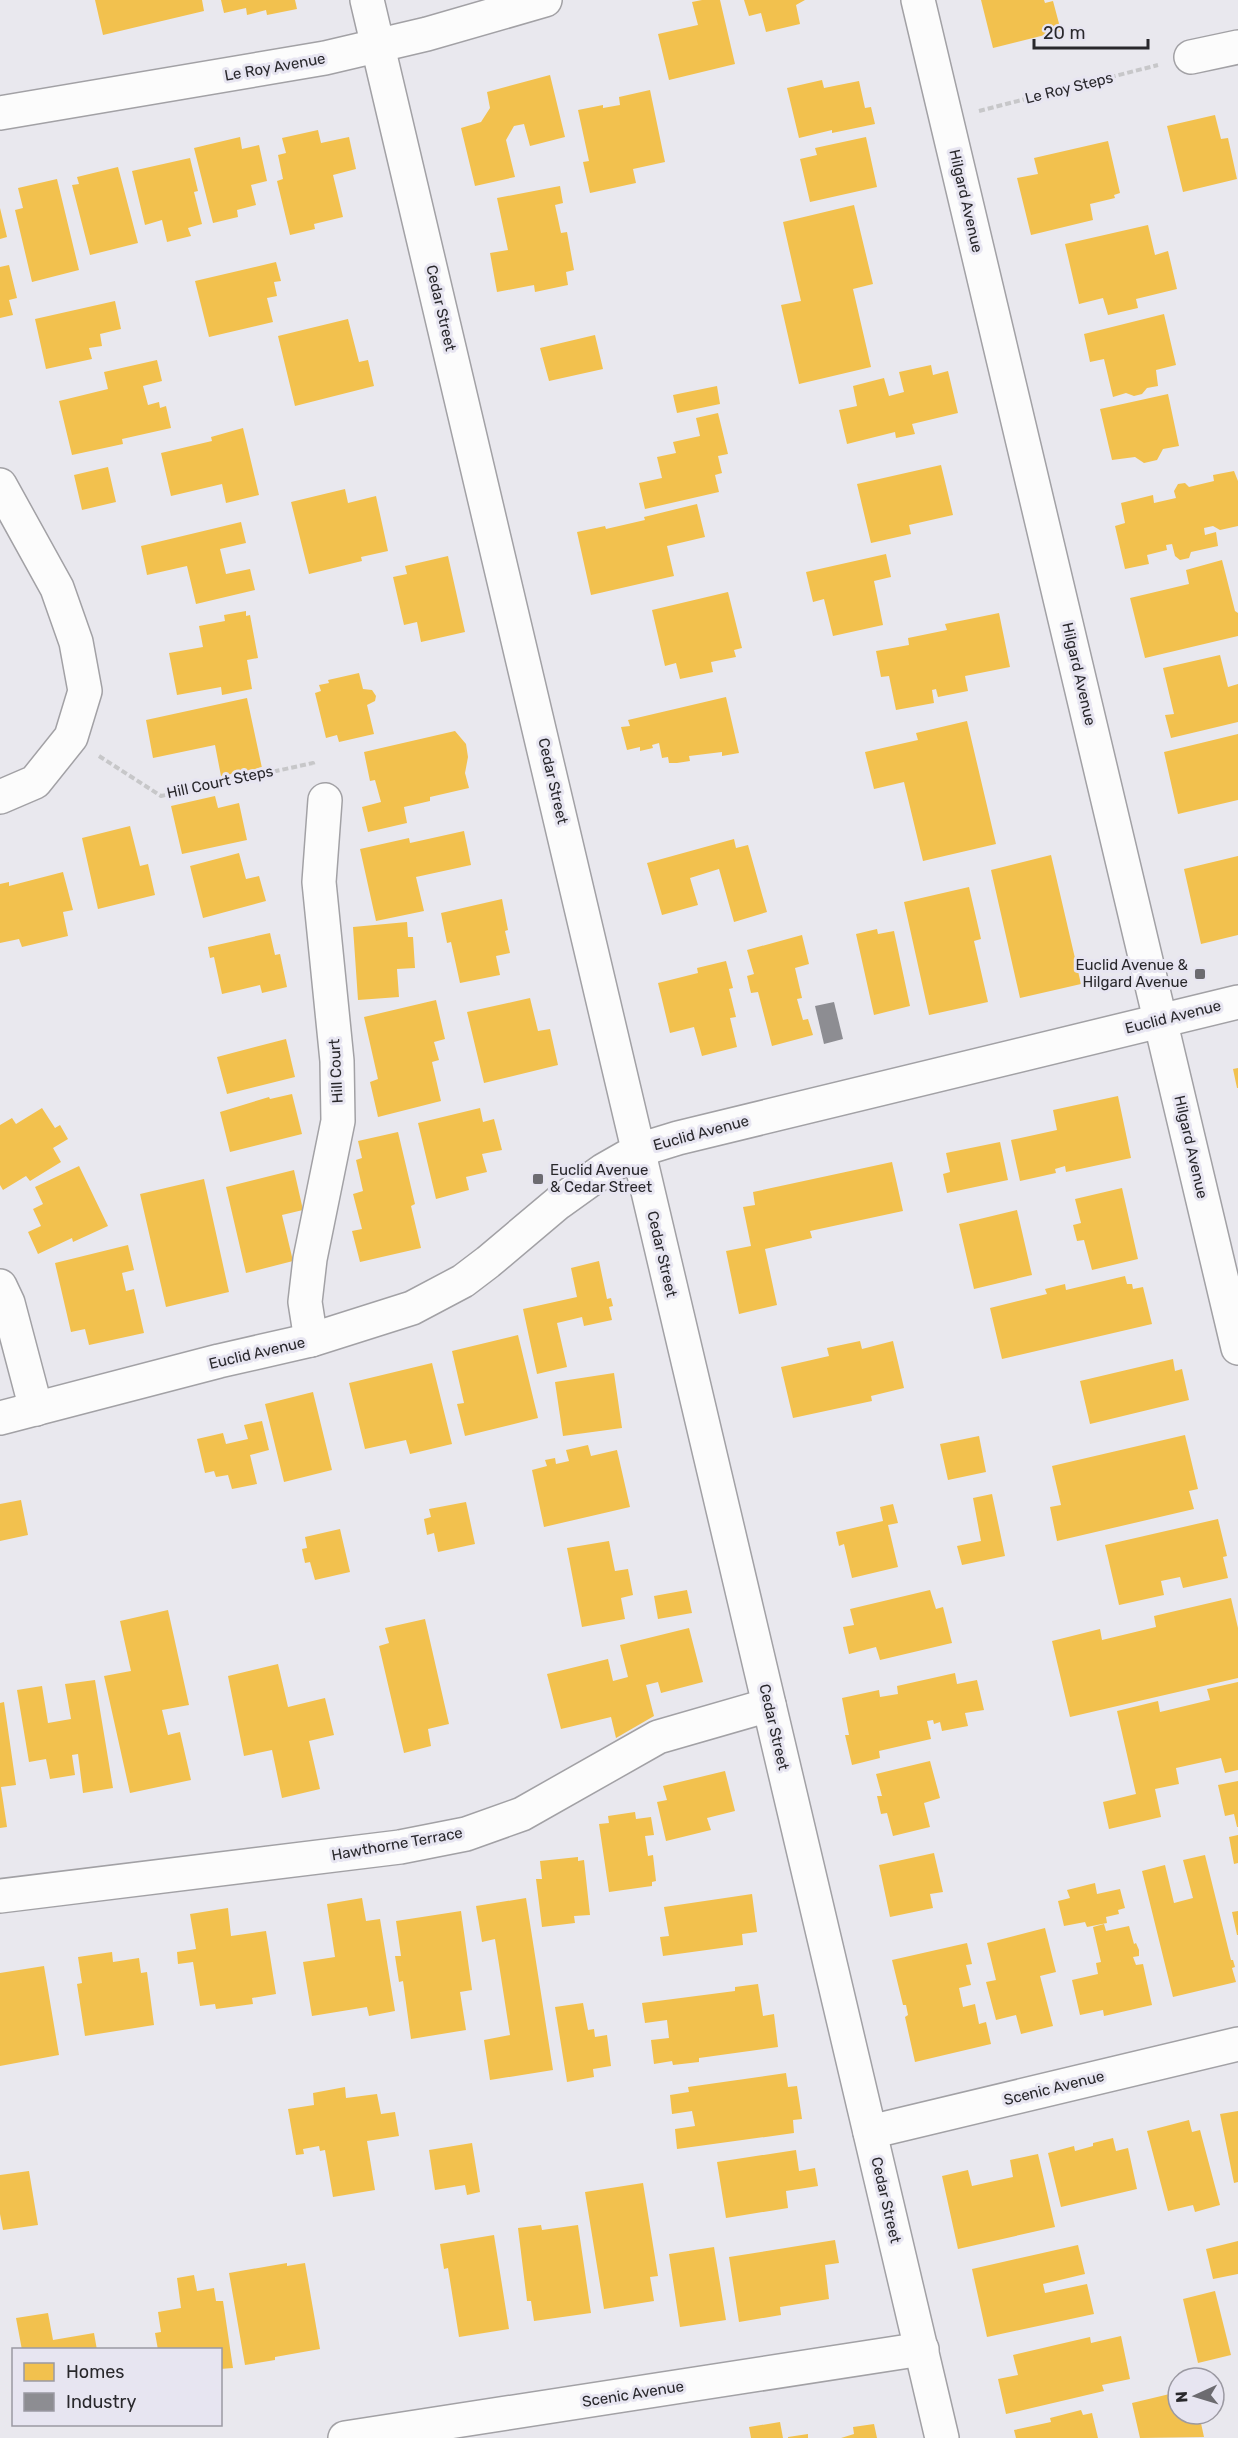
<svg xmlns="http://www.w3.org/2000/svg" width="1238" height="2438" viewBox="0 0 1238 2438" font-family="Rubik,sans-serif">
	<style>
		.homes { fill: #f2c14e }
		.industry { fill: #8d8d92 }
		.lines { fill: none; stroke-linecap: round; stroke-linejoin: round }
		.street-casing { stroke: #a2a1a5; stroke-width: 36 }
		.secondary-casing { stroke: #a2a1a5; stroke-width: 36 }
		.path { stroke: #c7c7c9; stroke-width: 4; stroke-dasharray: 6 3; stroke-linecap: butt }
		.street { stroke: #fcfcfc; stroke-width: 33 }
		.secondary { stroke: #fcfcfc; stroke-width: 33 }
		.poi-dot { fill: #6c6b70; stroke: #e7e5f1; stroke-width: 2 }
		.labels { text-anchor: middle; stroke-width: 6; stroke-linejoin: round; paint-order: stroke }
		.street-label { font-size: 15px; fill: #29282c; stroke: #e7e5f1 }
		.poi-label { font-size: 15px; fill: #29282c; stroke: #e7e5f1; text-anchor: end }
	</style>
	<rect width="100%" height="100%" fill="#e9e8ee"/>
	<!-- homes -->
	<path class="homes" d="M95,0H202L204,11L103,35Z
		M221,0H295L297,9L267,15L266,10L247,15L246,8L224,13Z
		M702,0H720L735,64L669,80L658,34L698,25L692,2Z
		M744,0H805L796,5L800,24L766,32L761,13L749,16Z
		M981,0H1044L1045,3L1053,1L1061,31L993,48Z
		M550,75L565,137L530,146L524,124L514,126L506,140L515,177L475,186L461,128L481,122L490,108L487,92Z
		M822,80L824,88L859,81L865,108L871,107L875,124L832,133V130L799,138L787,88Z
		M650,90L665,162L633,169L636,183L590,193L583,162L589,161L578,110L603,105V108L620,105L619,97Z
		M1215,115L1221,139L1228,138L1237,179L1183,192L1167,126Z
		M318,130L321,143L349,137L356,169L333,175L343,217L314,224L315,229L290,235L277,181L283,179L278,155L286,153L282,138Z
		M240,137L242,149L259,145L267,181L251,185L256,205L237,210L238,217L213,223L194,148Z
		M866,137L877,187L810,202L800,159L817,155L815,148Z
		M1108,141L1120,193L1114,195L1115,198L1090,204L1093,220L1031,235L1017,178L1038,174L1034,158Z
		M190,158L198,191L194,192L202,224L188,228L191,236L167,242L162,220L145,225L132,171Z
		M118,167L138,243L90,255L72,185L79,184L77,177Z
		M57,179L79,270L32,282L15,210L23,208L18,188Z
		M560,186L563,203L555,205L561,233L567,232L574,270L566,272L568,285L535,292L534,285L497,292L490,253L508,250L497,198Z
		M854,205L873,284L853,289L871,367L799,384L781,305L801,301L783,222Z
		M0,208L7,237L0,239Z
		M1148,225L1155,255L1168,251L1177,289L1136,299L1138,308L1108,315L1103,298L1079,304L1065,244Z
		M276,262L281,281L274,282L277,296L267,298L273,322L209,337L195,281Z
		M9,265L17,298L9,300L13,315L0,318V267Z
		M115,301L121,329L100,334L102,346L89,348L92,359L46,369L35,319Z
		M1164,314L1176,365L1156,370L1158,386L1147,388L1142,394L1134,396L1126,393L1113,397L1104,359L1090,362L1084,334Z
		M348,319L359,362L368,360L374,386L295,406L278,336Z
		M595,335L603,369L549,381L540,348Z
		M157,360L162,381L143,386L148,405L159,402L160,408L166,406L171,428L122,439L123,444L72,455L59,401L108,389L104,372Z
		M931,365L933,375L948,371L958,413L912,424L915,434L896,438L895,432L847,444L839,410L857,406L853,386L884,378L889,396L904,392L899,372Z
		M717,386L720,404L677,413L673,395Z
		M1168,394L1179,446L1163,449L1157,460L1144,463L1135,457L1112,460L1100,409Z
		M718,413L728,454L718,456L722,473L715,475L719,492L645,509L639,483L662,478L657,457L676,453L673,442L700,436L696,418Z
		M243,428L259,495L226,503L222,484L171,496L161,453L212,441L211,437Z
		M941,465L953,515L909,525L911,534L871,543L857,484Z
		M108,467L116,502L82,510L74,475Z
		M1234,471L1238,481V526L1220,530L1213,526L1204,528L1205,535L1216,532L1218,546L1191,552L1189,558L1180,560L1175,556L1172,544L1166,545L1167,550L1147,555L1149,564L1125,569L1115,526L1125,523L1121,503L1153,495L1154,503L1176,498L1174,491L1178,484L1185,483L1189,487L1214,481L1213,475Z
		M345,489L348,503L376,496L388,551L361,557L362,561L309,574L291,502Z
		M697,504L705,537L667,546L674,576L591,595L577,532L605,526L606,529L645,520L644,517Z
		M241,522L246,543L220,549L226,574L250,569L255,590L196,604L187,566L147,575L141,546Z
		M886,554L891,577L874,581L883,625L833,636L824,599L813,602L806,572Z
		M448,556L465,632L421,642L417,622L404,625L393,577L407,574L405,566Z
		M1222,560L1235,611L1238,613V636L1145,658L1130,598L1189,584L1186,570Z
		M728,592L742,648L734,650L736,657L711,662L713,672L680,679L676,663L665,666L652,610Z
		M246,611V616L250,615L258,658L247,660L252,689L222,695L221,687L177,695L169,653L203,647L199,626L225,621L224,615Z
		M999,613L1010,667L965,676L968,691L938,697L936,689L932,690L934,703L896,710L889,676L881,677L876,651L909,645L908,638L947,630L945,624Z
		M1220,655L1228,687L1238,684V722L1171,738L1165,715L1174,714L1163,668Z
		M359,673L363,689L372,690L376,696L375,701L367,705L374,734L339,742L337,735L326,738L315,693L321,691L319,685L329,683L328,680Z
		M726,697L739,753L722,756V752L689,756L690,761L677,763H669L668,757L662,758L659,743L652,745L653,748L640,751V747L627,750L621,727L630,726L628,720Z
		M247,698L262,768L221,776L215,745L153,758L146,720Z
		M967,721L996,844L923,861L904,782L874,789L865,752L918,740L916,733Z
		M455,731L466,744L468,757L465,773L469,788L430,797V801L404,807L407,823L368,832L362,807L381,802L375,780L370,781L364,752Z
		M1238,734V800L1178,814L1164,752Z
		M215,796L218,808L239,803L247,840L182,854L171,806Z
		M130,826L140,866L148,864L155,895L98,909L82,838Z
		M464,831L471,865L416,877L424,911L376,921L360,849L409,838L410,843Z
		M734,839L736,848L748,845L767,912L734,922L719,869L690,878L698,905L662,915L647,863Z
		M239,853L246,879L259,876L266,901L203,918L190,866Z
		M1051,855L1081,984L1020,998L991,870Z
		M1238,856V935L1201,944L1184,869Z
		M63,872L73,910L63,912L68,936L22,947L19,939L0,943V884L9,882V886Z
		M969,887L981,939L974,941L988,1002L929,1015L904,902Z
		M502,899L508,930L505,931L510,953L496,956L500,975L460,983L451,942L447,943L441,913Z
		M407,922L408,937H413L415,968L397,969L399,997L358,1000L353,927Z
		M877,929L878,934L894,931L910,1006L874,1015L856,934Z
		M270,933L275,955L280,954L287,987L262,993L260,985L222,994L214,957L210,958L208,947Z
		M802,935L809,964L795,968L802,998L797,999L803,1020L808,1019L813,1035L772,1046L758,992L751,993L747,976L754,974L747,950Z
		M726,961L733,988L729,989L736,1017L730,1018L737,1047L702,1056L694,1027L670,1033L658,983L698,973L697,968Z
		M530,998L538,1031L550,1029L558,1065L484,1083L467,1012Z
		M436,1000L445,1039L434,1042L439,1060L432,1062L441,1101L378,1117L370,1082L378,1079L364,1017Z
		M286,1039L295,1077L227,1094L217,1057Z
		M1238,1068V1088H1237L1233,1069Z
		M292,1094L302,1134L230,1152L220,1112L269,1097L270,1099Z
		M1118,1096L1131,1158L1066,1172L1065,1166L1055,1169L1056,1173L1020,1181L1011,1140L1057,1130L1053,1110Z
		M42,1108L55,1128L60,1125L68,1139L53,1148L61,1162L30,1181L26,1176L3,1190L0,1185V1125L12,1118L16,1124Z
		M480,1108L483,1122L494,1119L502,1150L482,1154L487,1172L466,1177L469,1190L436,1199L418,1123Z
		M398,1132L415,1204L411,1206L421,1248L360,1262L352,1231L362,1229L353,1194L363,1191L356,1160L362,1158L358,1141Z
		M1000,1142L1008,1180L947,1193L943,1174L950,1172L946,1153Z
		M892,1162L903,1211L810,1231L812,1238L765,1249L777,1305L739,1314L726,1251L751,1246L743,1207L755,1205L753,1192Z
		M79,1166L108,1226L73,1242L72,1238L38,1254L28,1232L41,1226L33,1209L43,1204L35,1187Z
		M294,1170L303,1210L282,1215L293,1261L246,1273L226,1187Z
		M204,1179L229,1292L166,1307L140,1194Z
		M1122,1188L1138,1259L1092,1270L1084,1240L1077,1241L1073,1225L1081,1223L1075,1199Z
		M1017,1210L1032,1275L974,1289L959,1224Z
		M128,1245L134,1270L122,1273L126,1291L134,1289L144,1333L89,1345L85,1329L71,1332L55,1263Z
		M599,1261L607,1299L611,1298L613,1306L609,1307L612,1320L584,1326L582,1317L557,1323L567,1367L537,1374L523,1309L577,1297L571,1268Z
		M1125,1276L1127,1284H1132L1133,1289L1143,1287L1152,1324L1002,1359L990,1308L1047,1294L1045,1289L1065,1284L1066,1290Z
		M518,1335L538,1418L465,1436L457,1404L464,1403L452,1351Z
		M860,1341L862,1349L893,1341L904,1388L871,1396L872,1401L793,1418L781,1367L829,1356L827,1348Z
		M1173,1359L1175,1371L1182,1369L1189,1400L1090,1424L1080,1381Z
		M432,1363L452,1444L410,1454L406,1440L365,1449L349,1383Z
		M614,1373L622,1428L563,1436L555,1382Z
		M313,1392L332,1470L284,1482L265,1404Z
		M262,1421L269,1450L250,1455L257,1484L232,1489L228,1475L216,1477L214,1471L205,1473L197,1439L223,1433L226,1444L248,1439L244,1425Z
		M1185,1435L1198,1489L1189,1491L1194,1509L1057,1541L1050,1507L1061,1505L1052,1466Z
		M979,1436L986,1472L948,1480L940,1444Z
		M588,1445L591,1456L617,1450L630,1507L544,1527L532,1470L547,1466L545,1460L555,1458L556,1464L569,1461L566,1450Z
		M992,1494L1005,1556L962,1565L957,1546L981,1541L973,1498Z
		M21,1500L28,1535L0,1541V1504Z
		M466,1502L475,1544L438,1552L434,1533L427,1535L424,1519L431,1517L429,1509Z
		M893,1504L898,1523L888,1525L898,1567L852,1578L844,1544L839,1546L836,1532L883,1521L880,1507Z
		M1218,1519L1227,1556L1223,1557L1228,1578L1183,1588L1180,1577L1161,1581L1164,1595L1119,1605L1105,1545Z
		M340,1529L350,1572L315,1580L310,1562L305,1563L302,1549L307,1548L305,1537Z
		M609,1541L615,1571L628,1569L633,1595L621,1598L625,1619L582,1627L567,1548Z
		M687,1590L692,1613L658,1619L654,1596Z
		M930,1590L936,1609L943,1607L952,1643L880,1660L876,1647L849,1654L843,1627L854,1625L850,1609Z
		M1231,1598L1238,1628V1678L1070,1717L1052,1641L1100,1629L1102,1640L1156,1627L1154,1616Z
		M168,1610L189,1705L162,1710L168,1735L180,1732L191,1780L130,1793L104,1676L131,1671L120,1621Z
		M425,1619L449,1724L428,1729L431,1746L404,1753L379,1646L389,1643L385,1628Z
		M689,1628L703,1682L661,1693L658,1682L646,1685L654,1716L616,1738L611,1717L561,1729L547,1674L608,1659L613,1681L628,1677L620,1645Z
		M278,1664L288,1707L325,1698L334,1735L309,1741L320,1789L282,1798L272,1750L244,1756L228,1676Z
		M955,1673L957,1684L977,1680L984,1710L965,1713L968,1726L942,1731L940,1722L934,1724L933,1720L927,1721L931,1739L879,1751L880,1758L852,1765L845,1735H849L842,1698L879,1690L880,1697L898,1694L897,1686Z
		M95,1680L113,1788L83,1793L78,1754L72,1755L75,1775L50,1779L46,1759L29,1762L17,1690L42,1686L48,1723L71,1719L65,1684Z
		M1238,1682V1770L1225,1773L1221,1758L1176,1768L1179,1784L1155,1789L1161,1817L1109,1829L1103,1802L1136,1794L1117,1711L1158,1701L1160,1712L1210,1700L1207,1689Z
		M4,1702L16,1785L1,1787L7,1827L0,1828V1703Z
		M930,1761L940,1798L924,1803L930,1827L893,1836L887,1813L881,1814L877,1796H882L876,1774Z
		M725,1771L735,1811L707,1818L711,1830L666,1841L657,1802L667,1800L663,1786Z
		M1238,1781V1827H1237L1234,1814L1225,1816L1218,1785Z
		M635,1812L636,1819L651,1817L654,1835L645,1836L648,1856L653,1855L656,1881L652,1882V1886L609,1892L599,1824L609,1823L608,1816Z
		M1238,1835V1863L1234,1864L1229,1837Z
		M934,1853L943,1892L930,1894L933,1908L890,1917L879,1865Z
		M1205,1855L1231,1960H1233L1235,1967L1232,1968L1236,1982L1173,1997L1142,1871L1165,1865L1174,1903L1193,1898L1183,1860Z
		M578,1857V1861L584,1860L590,1915L574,1916L575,1923L542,1927L536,1879H542L540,1861Z
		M1095,1883L1097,1894L1120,1889L1125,1908L1118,1910L1119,1914L1106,1917L1107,1923L1087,1927L1085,1922L1064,1926L1058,1901L1070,1898L1067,1890Z
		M752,1894L757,1932L742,1934L743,1945L663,1956L660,1937L669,1936L664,1907Z
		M362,1898L366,1921L380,1919L395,2011L369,2016L367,2007L312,2016L303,1962L335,1957L327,1904Z
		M526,1898L553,2070L490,2080L484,2040L510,2035L495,1939L482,1942L476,1906Z
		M228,1908L231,1936L266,1931L276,1994L252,1998L253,2004L216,2009L215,2004L200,2006L193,1962L178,1964L177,1952L196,1949L190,1914Z
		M461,1911L472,1990L460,1992L466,2030L411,2039L403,1981L399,1982L395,1956H401L396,1921Z
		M1238,1911V1935H1237L1232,1912Z
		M1104,1924L1106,1931L1129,1926L1134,1944L1136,1943L1139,1950V1956L1133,1957L1136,1965L1143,1964L1152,2005L1104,2016L1103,2010L1080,2015L1072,1980L1098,1974L1096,1963L1101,1962L1093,1927Z
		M1045,1928L1056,1972L1040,1976L1053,2026L1021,2034L1016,2015L996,2020L986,1982L996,1980L987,1943Z
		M967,1943L972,1964L966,1965L971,1985L959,1988L963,2007L975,2004L979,2024L986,2022L991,2044L915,2062L905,2017L908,2015L906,2005H903L892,1960Z
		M112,1952L113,1962L139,1958L141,1973L147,1972L154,2025L85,2036L77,1984L82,1983L78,1957Z
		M44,1966L59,2055L0,2066V1973Z
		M758,1984L763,2016L774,2014L778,2047L699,2058V2062L673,2065L672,2061L654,2064L651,2040L669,2038L667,2020L645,2023L642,2003L735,1991V1987Z
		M583,2003L588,2030L594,2029L595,2037L607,2035L611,2066L593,2069L594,2077L567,2082L555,2007Z
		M786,2073L788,2087L797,2086L802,2119L793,2120L794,2133L677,2149L675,2129L695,2126L692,2111L672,2114L670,2095L689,2092L688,2087Z
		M345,2087L346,2098L377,2094L381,2114L395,2112L399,2136L367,2141L375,2190L333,2197L325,2150L320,2151L319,2146L303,2149L304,2154L296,2155L288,2109L314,2105L313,2093Z
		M1238,2111V2182L1234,2183L1220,2114Z
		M1189,2120L1192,2132L1200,2130L1220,2205L1195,2212L1193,2205L1168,2211L1147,2131Z
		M1113,2138L1116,2151L1128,2148L1137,2189L1061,2207L1048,2153L1074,2146L1075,2151L1093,2146V2143Z
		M472,2143L480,2192L467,2195L465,2185L435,2190L429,2150Z
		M796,2150L799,2171L815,2168L818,2186L786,2191L788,2208L726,2218L717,2162Z
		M1038,2154L1055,2227L958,2249L942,2176L968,2170L972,2186L1013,2177L1010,2160Z
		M29,2171L38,2225L3,2230L0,2214V2175Z
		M643,2183L658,2276L650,2277L654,2301L604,2309L585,2192Z
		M541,2225L542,2230L578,2225L591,2313L534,2321L531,2301H527L518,2228Z
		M494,2235L509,2329L459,2337L448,2268L444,2269L440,2244Z
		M835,2240L839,2263L825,2265L829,2299L780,2307L781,2315L739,2322L729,2257Z
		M1238,2241V2274L1213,2279L1206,2249Z
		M1078,2245L1085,2274L1043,2284L1045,2293L1087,2284L1094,2314L987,2337L972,2269Z
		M714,2247L726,2320L680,2327L669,2254Z
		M287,2263V2266L305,2263L320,2349L275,2357V2360L245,2365L229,2273Z
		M194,2275L197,2291L214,2288L216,2301H223L233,2368L220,2369V2350H158L155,2333L161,2332L158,2312L181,2308L177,2278Z
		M1215,2291L1231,2355L1198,2363L1183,2299Z
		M48,2313L53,2340L94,2333L97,2350H22L16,2318Z
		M1121,2336L1130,2379L1102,2385L1104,2391L1006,2414L998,2379L1018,2375L1013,2355L1090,2337L1091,2343Z
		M1178,2392V2414H1199L1204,2437L1140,2438L1132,2403Z
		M1081,2410L1083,2415L1092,2413L1098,2438H1016L1014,2430L1051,2422L1050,2418Z
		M780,2422L783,2438H751L749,2427Z
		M874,2424L877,2438H841L854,2434L853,2427Z
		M808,2434V2438H788V2437Z"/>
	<!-- industry -->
	<path class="industry" d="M834,1002L843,1039L824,1044L815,1006Z"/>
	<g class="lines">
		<!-- street casing -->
		<g class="street-casing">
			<path id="street" d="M918,0L1238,1348
				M1191,57L1238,47
				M0,113L325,58L427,34L545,0
				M0,485L57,588L76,642L85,691L71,737L35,782L0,797
				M0,1286L8,1303L36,1409
				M311,1340L305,1302L310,1259L338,1121L337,1061L319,882L325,800
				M0,1896L400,1847L466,1834L522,1814L658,1737L769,1705
				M870,2132L1238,2044
				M345,2438L922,2349"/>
		</g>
		<!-- secondary casing -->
		<g class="secondary-casing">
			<path id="secondary" d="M367,0L942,2438
				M0,1418L219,1361L311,1340L412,1308L463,1281L488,1262L558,1203L604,1170L639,1150L678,1138L1238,1002"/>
		</g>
		<!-- path -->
		<path class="path" d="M979,111L1158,65
			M99,756L161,796L313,763L314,767"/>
		<!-- street -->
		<use href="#street" class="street"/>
		<!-- secondary -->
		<use href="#secondary" class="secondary"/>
	</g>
	<!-- markers -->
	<g class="poi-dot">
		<rect x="1194" y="968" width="12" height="12" rx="3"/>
		<rect x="532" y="1173" width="12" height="12" rx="3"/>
	</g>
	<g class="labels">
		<!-- street labels -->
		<g class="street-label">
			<text transform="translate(275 67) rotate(-10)" y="5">Le Roy Avenue</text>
			<text transform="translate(1069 88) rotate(-14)" y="5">Le Roy Steps</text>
			<text transform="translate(966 201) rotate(77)" y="5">Hilgard Avenue</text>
			<text transform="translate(441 308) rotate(77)" y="5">Cedar Street</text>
			<text transform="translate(1079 674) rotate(77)" y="5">Hilgard Avenue</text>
			<text transform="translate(553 781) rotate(77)" y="5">Cedar Street</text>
			<text transform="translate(220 782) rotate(-12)" y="5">Hill Court Steps</text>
			<text transform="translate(1173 1017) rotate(-14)" y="5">Euclid Avenue</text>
			<text transform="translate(336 1071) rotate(-93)" y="5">Hill Court</text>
			<text transform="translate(701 1133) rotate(-15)" y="5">Euclid Avenue</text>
			<text transform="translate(1191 1147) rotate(77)" y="5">Hilgard Avenue</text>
			<text transform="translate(662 1254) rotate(77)" y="5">Cedar Street</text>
			<text transform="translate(257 1353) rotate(-13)" y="5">Euclid Avenue</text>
			<text transform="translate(774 1727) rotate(77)" y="5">Cedar Street</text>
			<text transform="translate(397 1844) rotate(-10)" y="5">Hawthorne Terrace</text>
			<text transform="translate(1054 2088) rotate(-14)" y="5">Scenic Avenue</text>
			<text transform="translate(886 2200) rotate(77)" y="5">Cedar Street</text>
			<text transform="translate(633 2394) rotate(-9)" y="5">Scenic Avenue</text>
		</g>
		<!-- poi labels -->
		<g class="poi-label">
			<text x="1188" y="970">Euclid Avenue &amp;<tspan x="1188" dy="17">Hilgard Avenue</tspan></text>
			<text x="550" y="1175" text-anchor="start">Euclid Avenue<tspan x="550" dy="17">&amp; Cedar Street</tspan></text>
		</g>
	</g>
	<!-- legend -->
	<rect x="12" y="2348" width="210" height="78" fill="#e7e5f1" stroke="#9b99a2" stroke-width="1.5"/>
	<rect x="24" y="2363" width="30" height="18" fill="#f2c14e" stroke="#9b99a2" stroke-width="1.5"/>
	<text x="66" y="2378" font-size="18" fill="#29282c">Homes</text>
	<rect x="24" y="2393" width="30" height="18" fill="#8d8d92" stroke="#9b99a2" stroke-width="1.5"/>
	<text x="66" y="2408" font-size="18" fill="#29282c">Industry</text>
	<!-- north arrow -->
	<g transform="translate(1196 2396) rotate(266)"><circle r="28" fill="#e7e5f1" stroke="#9b99a2" stroke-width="1.5"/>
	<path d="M0-4.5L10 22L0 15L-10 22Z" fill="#6c6b70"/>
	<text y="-9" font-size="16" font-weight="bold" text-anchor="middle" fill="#29282c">N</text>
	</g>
	<!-- scale -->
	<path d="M1034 39v9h114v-9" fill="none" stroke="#29282c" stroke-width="3"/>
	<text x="1043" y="39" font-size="18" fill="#29282c" stroke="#e7e5f1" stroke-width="4.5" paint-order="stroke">20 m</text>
</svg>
